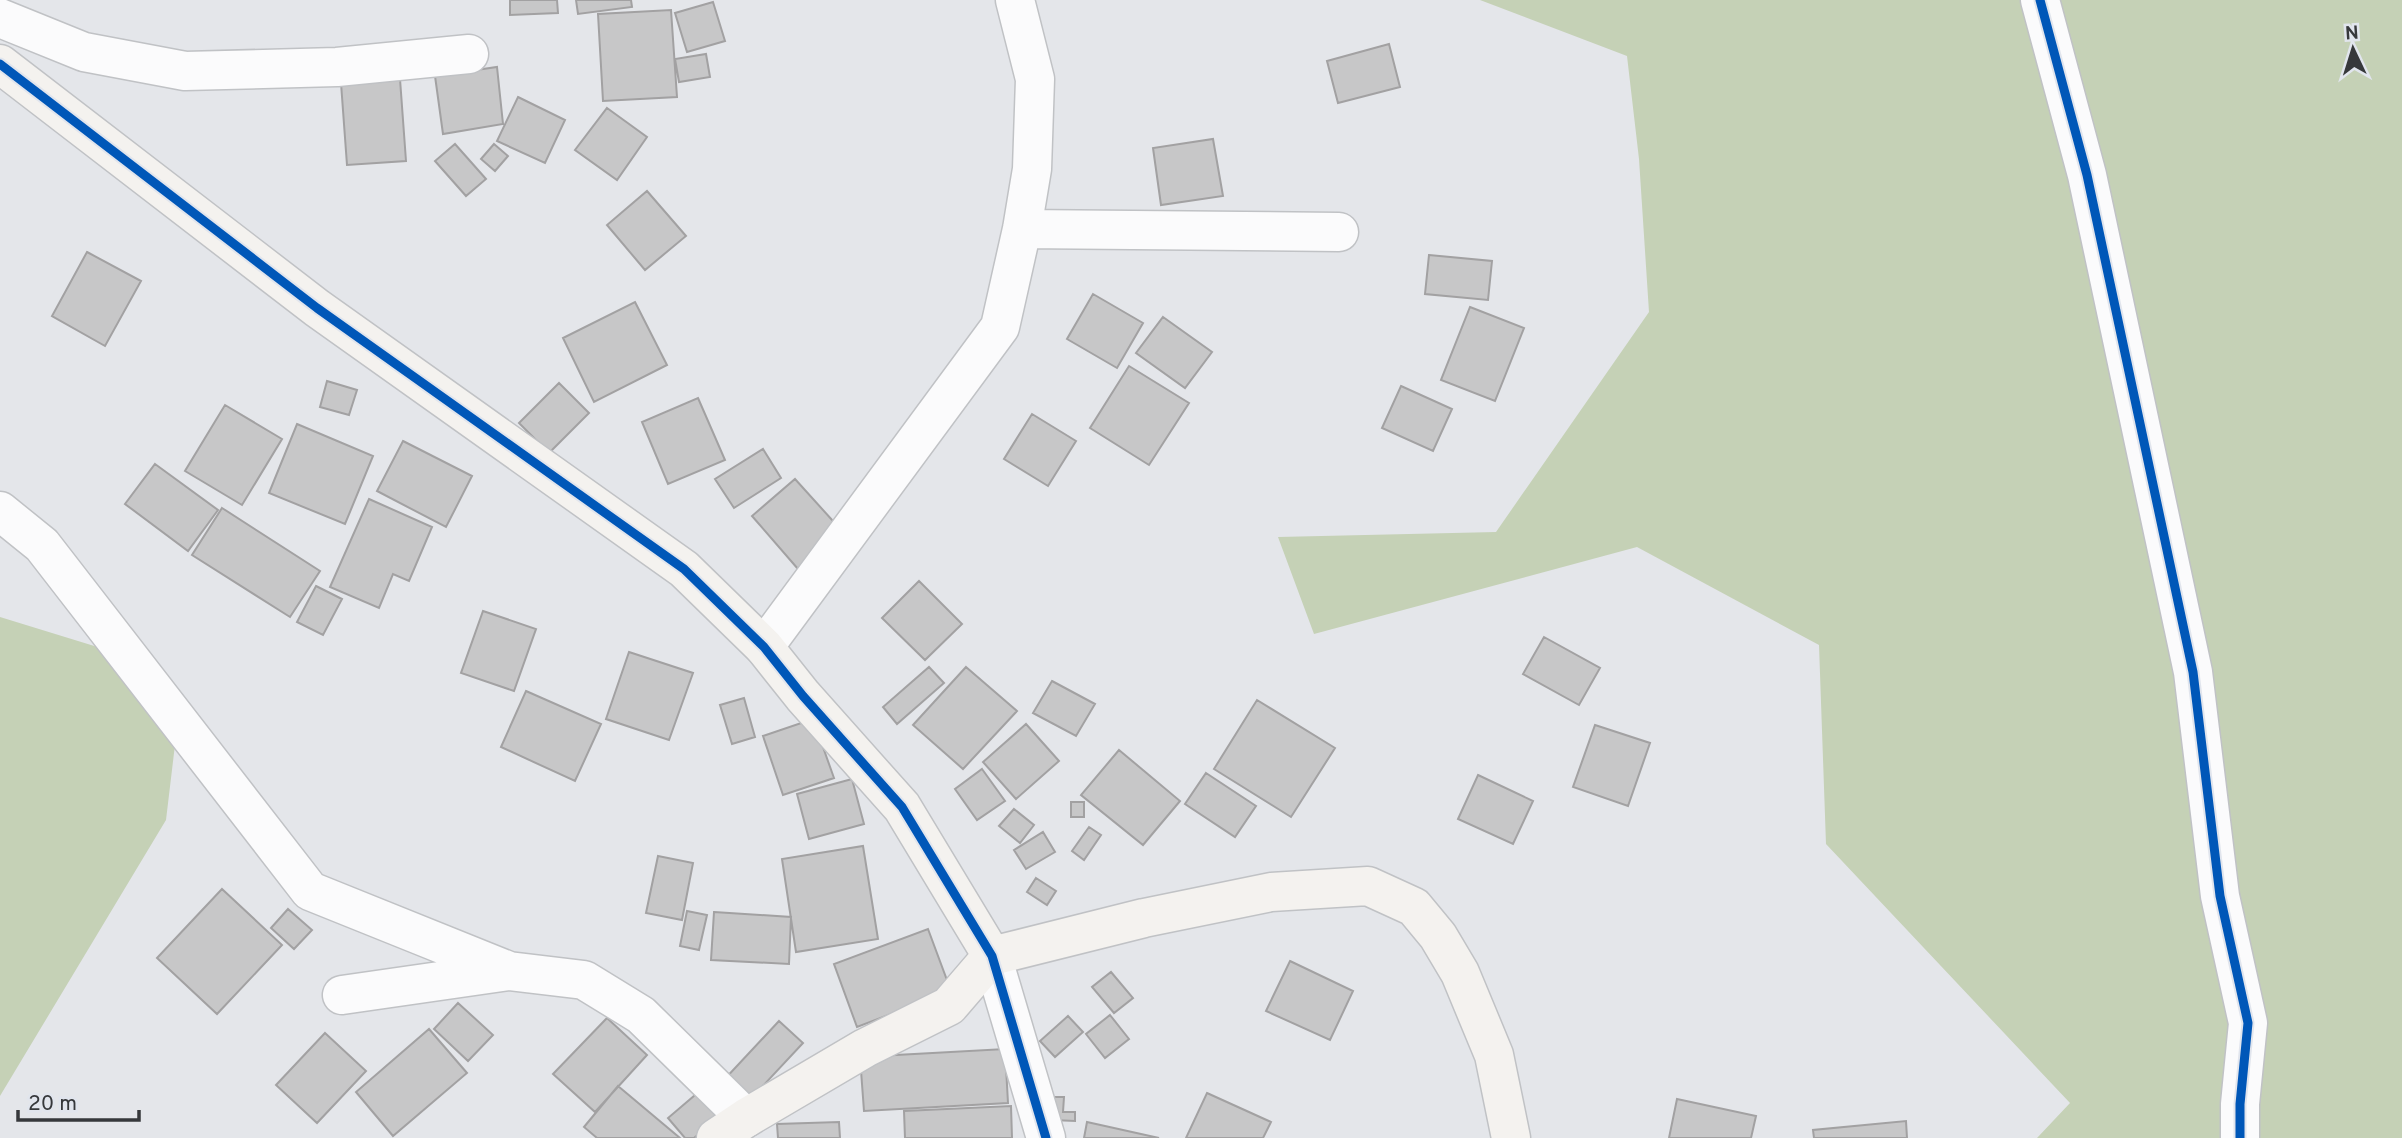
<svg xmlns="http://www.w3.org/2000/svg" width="2402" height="1138" viewBox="0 0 2402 1138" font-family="Overpass,sans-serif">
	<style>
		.forest { fill: #c5d1b6 }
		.building { fill: #c7c7c8; stroke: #a2a1a2; stroke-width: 2 }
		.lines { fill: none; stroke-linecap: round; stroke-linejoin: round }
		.street-casing { stroke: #c0c2c5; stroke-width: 41 }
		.secondary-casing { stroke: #c0c2c5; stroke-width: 41 }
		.street { stroke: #fbfbfc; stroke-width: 38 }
		.secondary { stroke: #f4f2ef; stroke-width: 38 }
		.cycleway-casing { stroke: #e1e5ed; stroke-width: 13 }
		.cycleway { stroke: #0057b8; stroke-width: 9 }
	</style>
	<rect width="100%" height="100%" fill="#e4e6ea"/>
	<!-- forest -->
	<path class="forest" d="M1480,0H2402V1138H2037L2070,1103L1826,844L1819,645L1637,547L1314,634L1278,537L1496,532L1649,312L1639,159L1627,56Z
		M0,617L117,653L177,728L166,820L0,1096Z"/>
	<!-- building -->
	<path class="building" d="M510,0H557L558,13L510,15Z
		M576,0H631L632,7L578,14Z
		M713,2L725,41L687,52L675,13Z
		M671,10L677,97L603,101L598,14Z
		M1389,44L1400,87L1338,103L1327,61Z
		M706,54L710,77L679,82L675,59Z
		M497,67L503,124L443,134L435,76Z
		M400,79L406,161L347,165L341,83Z
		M518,97L565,120L545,163L497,141Z
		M607,108L647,137L617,180L575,150Z
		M1213,139L1223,196L1161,205L1153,148Z
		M455,144L486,179L466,196L435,161Z
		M494,144L508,156L495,171L481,159Z
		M647,191L686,236L645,270L607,225Z
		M87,252L141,281L105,346L52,316Z
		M1429,255L1492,261L1488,300L1425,294Z
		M1093,294L1143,323L1117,368L1067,339Z
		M635,302L667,365L594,402L563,338Z
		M1470,307L1524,328L1495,401L1441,380Z
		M1163,317L1212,352L1185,388L1136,353Z
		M1129,366L1189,403L1149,465L1090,428Z
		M327,381L357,390L349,415L320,407Z
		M559,383L589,413L549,453L519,423Z
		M1401,386L1452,409L1433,451L1382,428Z
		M698,398L725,460L668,484L642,422Z
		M225,405L282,439L242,505L185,471Z
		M1032,414L1076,441L1048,486L1004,459Z
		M297,424L373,456L345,524L269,493Z
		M403,441L472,476L446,527L377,491Z
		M763,449L781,478L734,508L715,479Z
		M155,464L218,510L188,551L125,504Z
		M795,479L842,531L798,569L752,516Z
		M369,499L432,527L409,581L393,574L379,608L330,587Z
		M222,508L320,571L290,617L192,555Z
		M919,581L962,624L925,660L882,618Z
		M316,586L342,599L323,635L297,622Z
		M483,611L536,629L514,691L461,673Z
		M1544,637L1600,668L1579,705L1523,674Z
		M629,652L693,673L669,740L606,719Z
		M929,667L944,683L897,724L883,707Z
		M966,667L1017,711L963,769L913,725Z
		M1052,681L1095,704L1076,736L1033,713Z
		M526,691L601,724L575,781L501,747Z
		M744,698L755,737L732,744L720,705Z
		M1257,700L1335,748L1291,817L1214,769Z
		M813,719L834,778L783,795L763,736Z
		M1026,724L1059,761L1016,799L983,762Z
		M1595,725L1650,743L1628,806L1573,787Z
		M1119,750L1180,801L1143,845L1081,795Z
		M982,769L1005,801L977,820L955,789Z
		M1206,773L1256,806L1235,837L1185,804Z
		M1478,775L1533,801L1513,844L1458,819Z
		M852,779L864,824L809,839L797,794Z
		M1071,802H1084V817H1071Z
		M1014,809L1034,825L1020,843L999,826Z
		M1089,827L1101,835L1084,860L1072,851Z
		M1043,832L1055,852L1026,869L1014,850Z
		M863,846L878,939L796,952L782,859Z
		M658,856L693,863L682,920L646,913Z
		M1036,878L1056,891L1047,905L1027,892Z
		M222,889L282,945L217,1014L157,958Z
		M288,909L312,930L294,949L271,928Z
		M687,911L707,915L699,950L680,946Z
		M714,912L791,917L789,964L711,960Z
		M928,929L951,991L857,1027L834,964Z
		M1290,961L1353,991L1330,1040L1266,1011Z
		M1111,972L1133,998L1114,1013L1092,987Z
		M458,1003L493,1035L468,1061L434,1029Z
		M1110,1015L1129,1039L1105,1058L1086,1034Z
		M1068,1016L1083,1032L1055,1057L1040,1041Z
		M607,1018L647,1055L595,1112L553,1074Z
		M779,1021L803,1043L746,1104L722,1082Z
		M429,1029L467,1073L393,1136L356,1092Z
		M325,1033L366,1071L317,1123L276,1085Z
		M1005,1049L1008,1103L864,1111L860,1057Z
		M618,1086L680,1138H597L584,1127Z
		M701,1090L722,1114L694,1138H685L668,1118Z
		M1207,1093L1271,1122L1263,1138H1186Z
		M1054,1097H1064L1063,1112H1075V1121L1053,1120Z
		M1677,1099L1756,1116L1751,1138H1669Z
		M1011,1106L1012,1138H905L904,1111Z
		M1906,1121L1907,1138H1814L1813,1130Z
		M839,1122L840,1138H778L777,1124Z
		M1087,1122L1159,1138H1084Z"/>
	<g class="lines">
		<!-- street casing -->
		<g class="street-casing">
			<path id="street" d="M2040,0L2087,175L2193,672L2220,896L2248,1023L2240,1104V1138
				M0,18L84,52L185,71L337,67L469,54
				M1022,229L1339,232
				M0,511L42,545L310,891L509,971
				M764,647L1000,327L1022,229L1032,169L1035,79L1015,0
				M992,956L1046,1138
				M342,995L509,971L584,980L641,1015L746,1118"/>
		</g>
		<!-- secondary casing -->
		<g class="secondary-casing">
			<path id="secondary" d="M0,64L317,308L684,569L764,647L803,696L902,807L992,956
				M716,1138L746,1118L865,1048L949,1006L992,956L1144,918L1271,892L1368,886L1414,907L1438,936L1460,973L1494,1055L1511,1138"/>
		</g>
		<!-- street -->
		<use href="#street" class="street"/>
		<!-- secondary -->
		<use href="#secondary" class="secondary"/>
		<!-- cycleway casing -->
		<g class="cycleway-casing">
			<path id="cycleway" d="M2040,0L2087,175L2193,672L2220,896L2248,1023L2240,1104V1138
				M0,64L317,308L684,569L764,647L803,696L902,807L992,956L1046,1138"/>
		</g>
		<!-- cycleway -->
		<use href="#cycleway" class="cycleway"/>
	</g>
	<!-- north arrow -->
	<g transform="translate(2353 49) rotate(356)" stroke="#e1e5ed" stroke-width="5" paint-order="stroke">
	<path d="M0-5L12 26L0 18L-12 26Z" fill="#36383b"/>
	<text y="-10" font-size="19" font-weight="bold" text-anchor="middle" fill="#36383b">N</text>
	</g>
	<!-- scale -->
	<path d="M18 1110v10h121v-10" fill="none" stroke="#36383b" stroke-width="3.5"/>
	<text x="28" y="1110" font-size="21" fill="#36383b" stroke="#e1e5ed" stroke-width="5" paint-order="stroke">20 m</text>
</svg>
